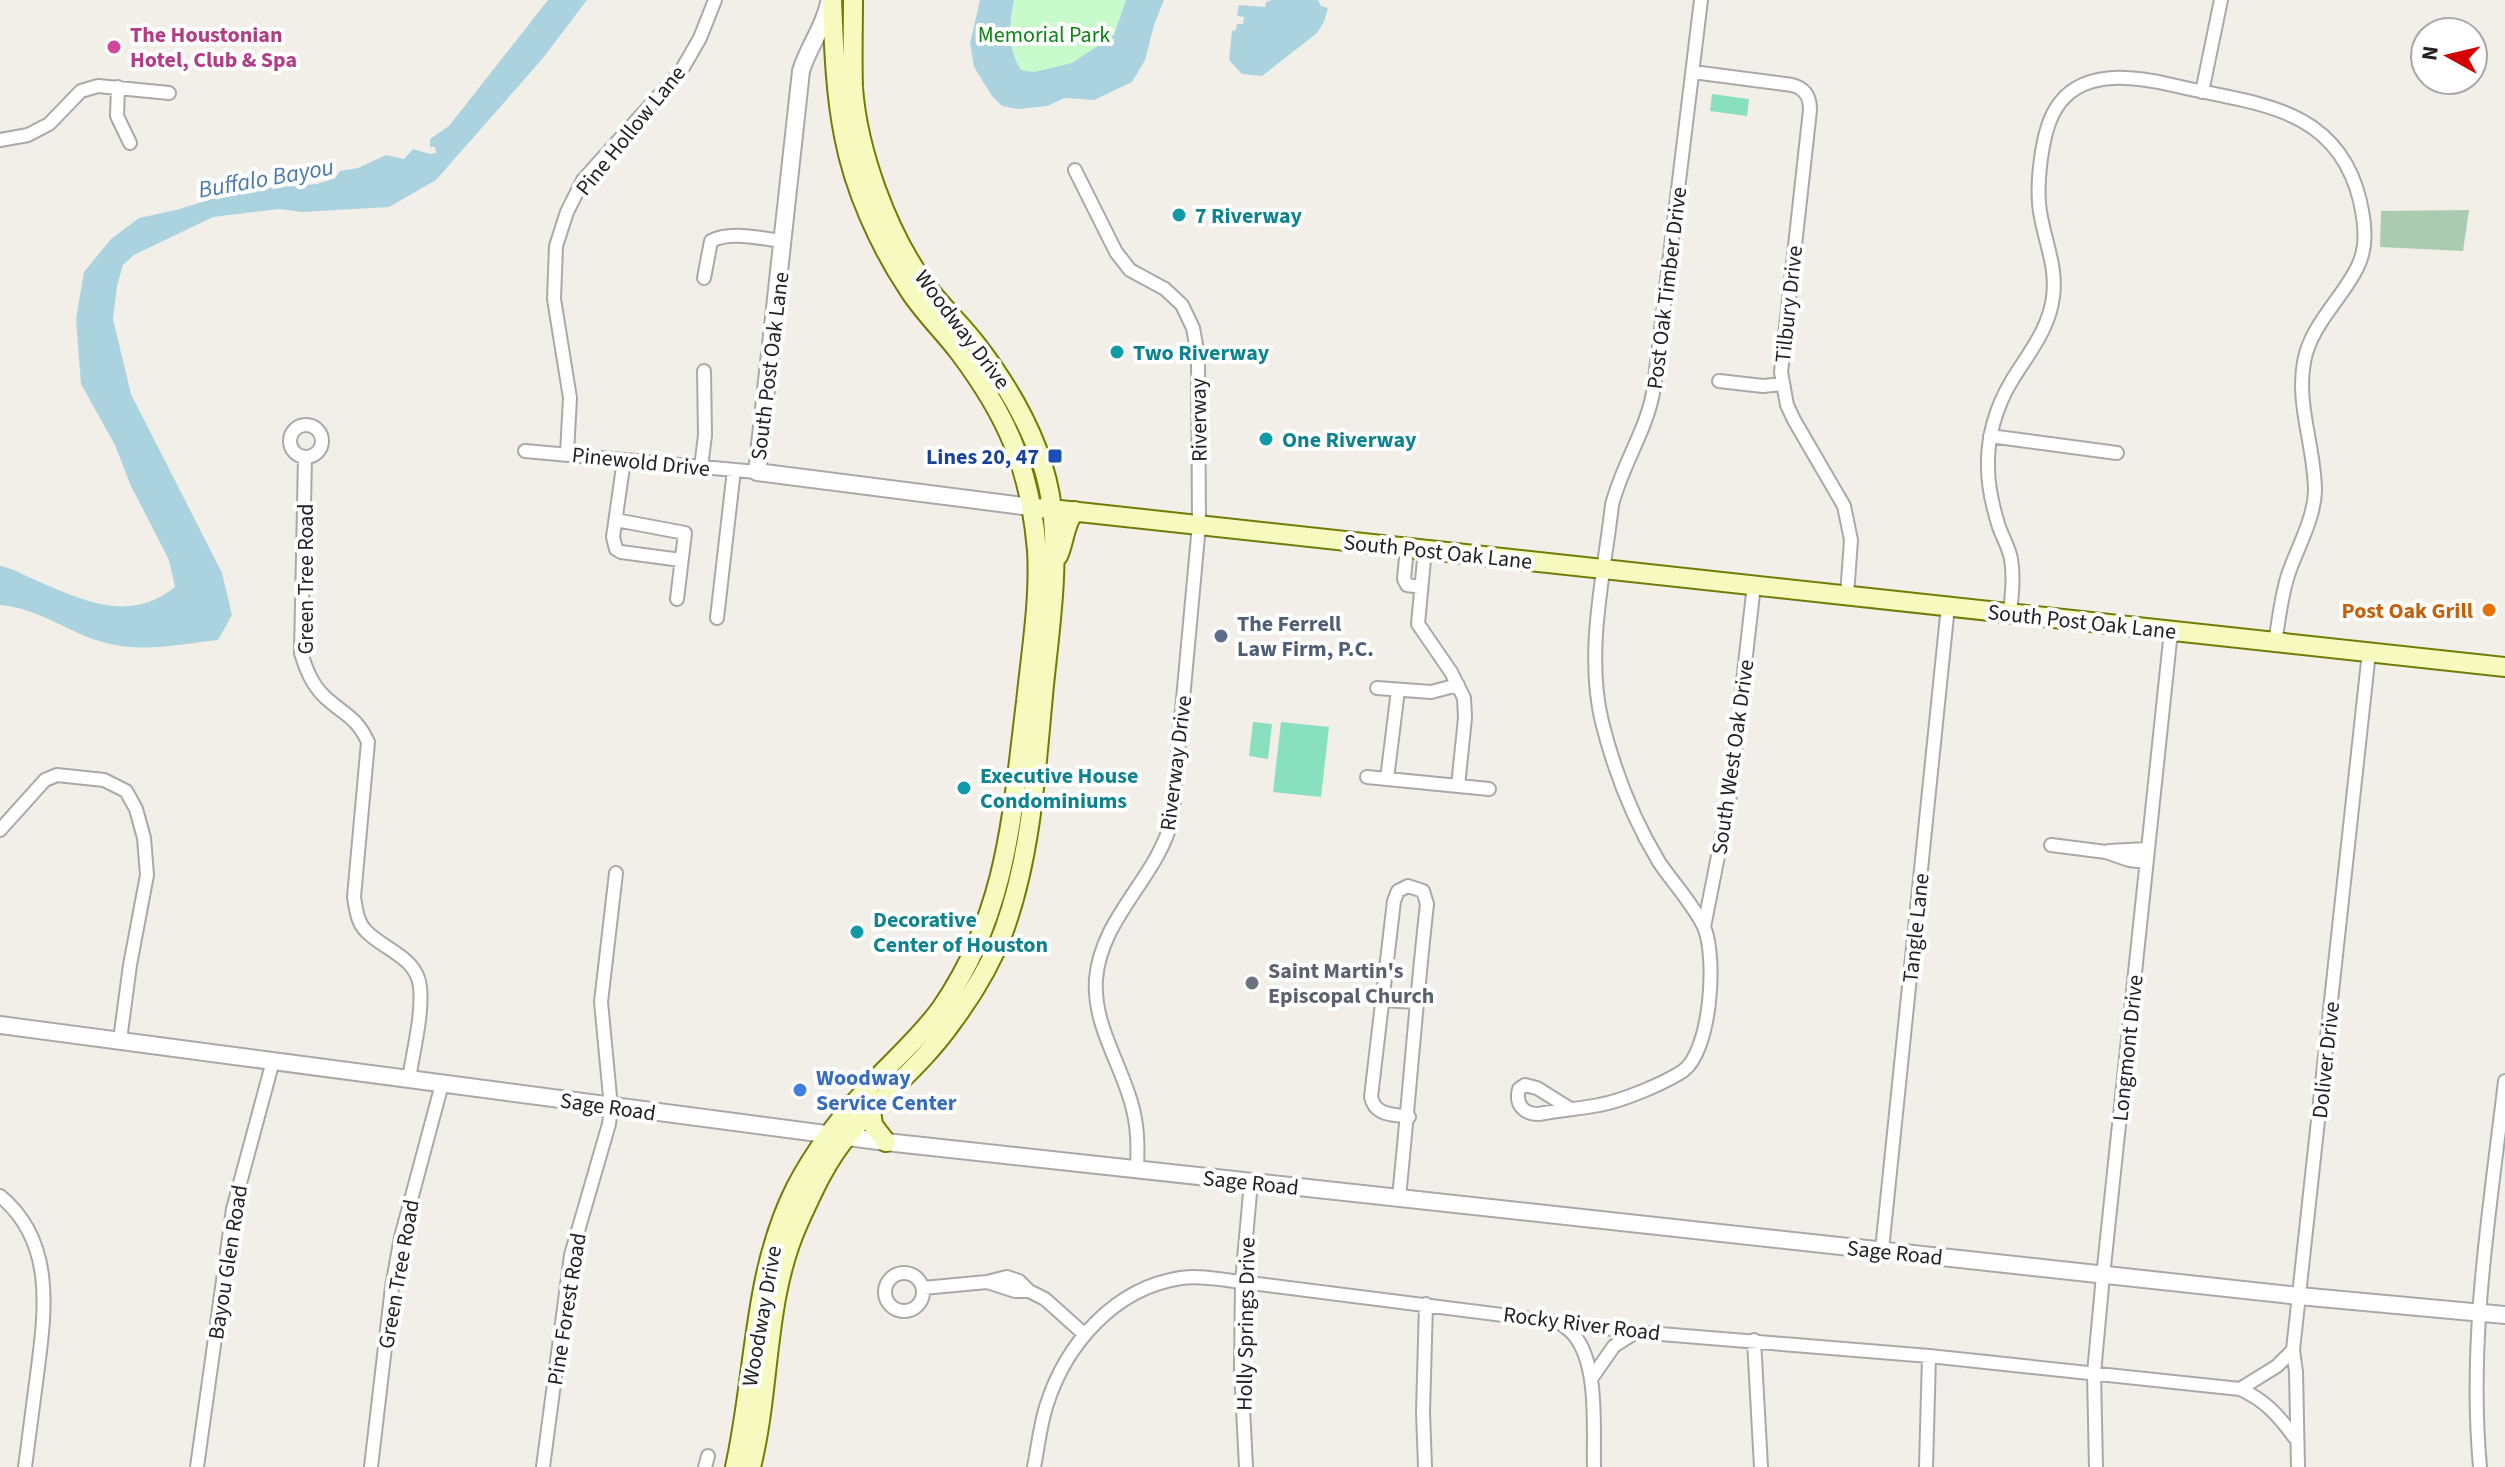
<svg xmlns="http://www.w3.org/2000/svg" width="2505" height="1467" viewBox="0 0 2505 1467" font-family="'Source Sans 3',sans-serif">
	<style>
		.cemetery { fill: #aacbaf }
		.park { fill: #c8facc }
		.pitch { fill: #88e0be }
		.water { fill: #aad3df }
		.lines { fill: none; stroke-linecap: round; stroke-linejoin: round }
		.minor-casing { stroke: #a9a9a9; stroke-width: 16 }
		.tertiary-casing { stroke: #a9a9a9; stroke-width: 20 }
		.secondary-casing { stroke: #707d05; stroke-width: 22 }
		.minor { stroke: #fff; stroke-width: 12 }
		.tertiary { stroke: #fff; stroke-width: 16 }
		.secondary { stroke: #f7fabf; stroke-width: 18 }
		.hotel-dot { fill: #d1479c; stroke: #fff; stroke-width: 3 }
		.culture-dot { fill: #0f9aa8; stroke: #fff; stroke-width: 3 }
		.transit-dot { fill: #1a4fb4; stroke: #fff; stroke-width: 3 }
		.food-dot { fill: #e8710a; stroke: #fff; stroke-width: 3 }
		.service-dot { fill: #5c6f8a; stroke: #fff; stroke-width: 3 }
		.worship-dot { fill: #6b7280; stroke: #fff; stroke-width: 3 }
		.shop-dot { fill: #3f7fe0; stroke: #fff; stroke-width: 3 }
		.labels { text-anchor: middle; stroke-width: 8; stroke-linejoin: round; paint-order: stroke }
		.hotel-label { font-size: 22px; font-weight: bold; fill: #b23c85; stroke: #fff; text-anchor: start }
		.park-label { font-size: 22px; fill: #0c8416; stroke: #fff }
		.street-label { font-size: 22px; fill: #222; stroke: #fff }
		.culture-label { font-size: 22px; font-weight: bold; fill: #0d838f; stroke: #fff; text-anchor: start }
		.transit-label { font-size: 22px; font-weight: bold; fill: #164399; stroke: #fff; text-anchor: end }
		.food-label { font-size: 22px; font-weight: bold; fill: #c56008; stroke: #fff; text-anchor: end }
		.service-label { font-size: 22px; font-weight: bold; fill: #4e5e75; stroke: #fff; text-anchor: start }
		.worship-label { font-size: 22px; font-weight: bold; fill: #5b616d; stroke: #fff; text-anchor: start }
		.shop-label { font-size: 22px; font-weight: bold; fill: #366cbe; stroke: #fff; text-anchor: start }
		.water-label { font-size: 24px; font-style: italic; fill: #4a7aab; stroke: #fff }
	</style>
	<rect width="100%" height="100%" fill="#f2efe9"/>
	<!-- cemetery -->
	<path class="cemetery" d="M2469,210L2463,251L2380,247L2381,211Z"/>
	<!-- park -->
	<path class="park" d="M1014,0H1126L1114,35L1072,64L1034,72L1021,70C1007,47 1010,26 1014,0Z"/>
	<!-- pitch -->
	<path class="pitch" d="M1712,94L1749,99L1747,116L1710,111Z
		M1253,722L1272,724L1268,759L1249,756Z
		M1281,722L1329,727L1321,797L1273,792Z"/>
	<!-- water -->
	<path class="water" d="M548,0H587L543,58L436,180L389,207L302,212L280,209L213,217L134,255L123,265L117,286L113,319L131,394L222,573L232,615L218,640C181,644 143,653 106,643C70,634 39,608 0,605V566C12,568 24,575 35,580C82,600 129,624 175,587L169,560L130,484L115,445L81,384L76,319L84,272L111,239L139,218L176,210L238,191L317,184L335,178L340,171L358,168L386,155L404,159L413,149L430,154L436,153L435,147H430V139L449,126Z
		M980,0H1014C1009,25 1007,47 1021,70L1034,72L1072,63L1114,35L1126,0H1164L1154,25L1145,60L1132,82L1094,100L1065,98L1047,106L1018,109L1002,106L992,96L974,67L970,43Z
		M1272,0H1318L1321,6L1328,8L1324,22L1317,33L1262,76L1242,74L1229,60L1232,31L1236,30L1237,24H1243L1244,17L1237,16L1239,5L1265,7L1266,2Z"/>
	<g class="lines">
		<!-- minor casing -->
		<g class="minor-casing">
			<path id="minor" d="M1693,72L1792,85C1805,88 1810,97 1810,110L1781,372L1787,405L1794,420L1844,506L1851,540L1847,595
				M118,87L117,116L130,143
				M2202,92L2221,0
				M0,140L28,135L49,124L81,91L98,86L169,93
				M1075,170L1116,252L1130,270L1165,289L1182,305L1193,328L1198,356L1199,525L1172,819C1158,877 1101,917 1096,979C1093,1024 1119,1060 1131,1102C1138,1125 1138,1146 1137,1169
				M704,278L711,241C731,230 762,239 783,241
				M1719,381L1763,386L1782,384
				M290 441a16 16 0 1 1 32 0a16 16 0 1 1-32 0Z
				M1990,436L2117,453
				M525,451L757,472
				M567,453L570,398L554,299L556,246L567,212L583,180L681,71L700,38L715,0
				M305,457L301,653C306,669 312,685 325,697C344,715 356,716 368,742L354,897C356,909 357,922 366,931C384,950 417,957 420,987C423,1014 413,1052 409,1079
				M624,460L613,537L616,549L621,552L681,560
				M701,467L705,435L704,371
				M616,520L685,533L677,599
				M1407,547L1404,579L1407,585L1421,587
				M1425,549L1418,624L1451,672L1464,698L1465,718L1458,786
				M2010,613C2012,594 2014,577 2011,559C2009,548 2003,538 1999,527C1993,508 1988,487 1988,467C1987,438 1996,407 2011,382C2027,355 2049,330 2053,297C2057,268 2046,245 2041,217C2035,190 2041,134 2055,110C2079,68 2133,76 2172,85C2252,104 2337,104 2360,201C2365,223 2368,247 2357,268C2341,300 2310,326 2304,362C2296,405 2315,448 2315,491C2314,520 2297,548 2288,575C2281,597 2279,620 2275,642
				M717,618L734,470
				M1377,688L1431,692L1458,685
				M1367,777L1489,789
				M1387,779L1398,690
				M0,830L45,780L57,775L104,780L126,791L136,809L144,838L147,875L130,965L120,1040
				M2051,845L2106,852L2129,860L2146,862
				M2109,851L2147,849
				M1704,927L1730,795L1754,585
				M1383,1000L1416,1002
				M1569,1108L1537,1088L1525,1085L1519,1089C1515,1104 1523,1114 1539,1114C1559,1110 1579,1109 1599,1105C1622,1101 1663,1084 1683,1071C1711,1051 1717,957 1704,927C1693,904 1673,883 1659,862C1633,819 1614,770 1602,722C1585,652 1604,576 1612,505C1622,464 1648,429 1654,387L1701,0
				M0,1196C56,1242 45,1313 37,1375C33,1406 29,1436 25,1467
				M1399,1197C1409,1099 1416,1001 1427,904L1423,891L1408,886L1398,891L1394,901L1371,1097C1375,1116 1393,1114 1409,1117
				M1882,1250L1948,606
				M885 1292a19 19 0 1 1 38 0a19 19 0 1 1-38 0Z
				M987,1282L1015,1291H1029
				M923,1288L987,1282L1007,1277L1019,1281L1029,1291L1045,1299L1084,1334
				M1559,1322C1564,1326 1570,1330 1574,1335C1599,1365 1593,1429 1594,1467
				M1754,1340L1761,1467
				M1591,1379L1614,1346L1636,1332
				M2240,1389L2277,1366L2293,1350
				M197,1467L233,1209L273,1061
				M371,1467L392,1287L401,1237L442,1084
				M543,1467L571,1255L609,1124L611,1107L601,1002L616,873
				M705,1467L708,1456
				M1034,1467C1038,1447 1040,1426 1046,1407C1065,1345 1114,1288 1181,1278C1201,1275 1223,1280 1242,1282L1636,1332L1929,1356L2240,1389C2265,1400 2279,1416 2295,1438
				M1246,1467L1241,1369L1242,1282L1251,1182
				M1425,1467L1423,1412L1426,1304
				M1926,1467L1929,1356
				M2096,1467L2094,1373L2102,1286L2171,631
				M2298,1467L2296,1372L2293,1350L2369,652
				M2480,1467C2468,1338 2490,1209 2505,1081"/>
		</g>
		<!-- tertiary casing -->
		<g class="tertiary-casing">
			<path id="tertiary" d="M829,3C824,28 808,47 801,71L757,472L1031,507
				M0,1025L886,1142L2299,1296L2505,1315"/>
		</g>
		<!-- secondary casing -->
		<g class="secondary-casing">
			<path id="secondary" d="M1042,508L2505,667
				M1058,556C1065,541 1064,524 1075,511
				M871,1110L873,1125L886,1142
				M735,1467C756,1373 752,1274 796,1187C815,1151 839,1119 866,1090C891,1062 921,1037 942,1007C1008,910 1012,814 1026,702C1031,653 1040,599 1037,550C1030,469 1008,417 959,352C943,331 923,312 909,290C879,245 854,189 844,136C835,91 834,45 832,0
				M751,1467C771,1387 764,1300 798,1224C812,1193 827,1159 850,1133C883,1095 924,1063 953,1021C973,994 992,962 1004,930C1032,853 1036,767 1044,685C1050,627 1059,568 1052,509C1045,448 1013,392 976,344C960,323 939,304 924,283C887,231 858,152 853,88C852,59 853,29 853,0"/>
		</g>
		<!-- minor -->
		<use href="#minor" class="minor"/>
		<!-- tertiary -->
		<use href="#tertiary" class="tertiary"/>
		<!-- secondary -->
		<use href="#secondary" class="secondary"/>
	</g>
	<!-- markers -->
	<circle class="hotel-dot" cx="114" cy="47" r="8"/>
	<g class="culture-dot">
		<circle cx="1179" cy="215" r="8"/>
		<circle cx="1117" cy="352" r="8"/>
		<circle cx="1266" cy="439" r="8"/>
		<circle cx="964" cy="788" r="8"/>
		<circle cx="857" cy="932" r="8"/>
	</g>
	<rect class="transit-dot" x="1047" y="448" width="16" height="16" rx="4"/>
	<circle class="food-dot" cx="2489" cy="610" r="8"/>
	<circle class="service-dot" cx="1221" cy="636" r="8"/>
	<circle class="worship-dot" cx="1252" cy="983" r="8"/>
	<circle class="shop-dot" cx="800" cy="1090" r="8"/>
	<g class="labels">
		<!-- hotel labels -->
		<g class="hotel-label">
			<text x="130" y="42">The Houstonian<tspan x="130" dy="25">Hotel, Club &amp; Spa</tspan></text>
		</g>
		<!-- park labels -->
		<g class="park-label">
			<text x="1044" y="42">Memorial Park</text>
		</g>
		<!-- street labels -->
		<g class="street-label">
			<text transform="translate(630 130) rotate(-51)" y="8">Pine Hollow Lane</text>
			<text transform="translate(1666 288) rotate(-83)" y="8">Post Oak Timber Drive</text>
			<text transform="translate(1788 304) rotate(-84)" y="8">Tilbury Drive</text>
			<text transform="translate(963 329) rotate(53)" y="8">Woodway Drive</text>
			<text transform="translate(769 366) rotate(-83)" y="8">South Post Oak Lane</text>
			<text transform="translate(1198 420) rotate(-91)" y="8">Riverway</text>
			<text transform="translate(641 461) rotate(6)" y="8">Pinewold Drive</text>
			<text transform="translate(1438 551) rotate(6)" y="8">South Post Oak Lane</text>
			<text transform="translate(305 579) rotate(-90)" y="8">Green Tree Road</text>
			<text transform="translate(2082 621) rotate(6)" y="8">South Post Oak Lane</text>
			<text transform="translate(1732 757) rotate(-82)" y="8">South West Oak Drive</text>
			<text transform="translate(1175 763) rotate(-83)" y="8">Riverway Drive</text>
			<text transform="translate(1915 928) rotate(-84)" y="8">Tangle Lane</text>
			<text transform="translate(2127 1048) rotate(-84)" y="8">Longmont Drive</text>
			<text transform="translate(2325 1060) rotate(-84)" y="8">Doliver Drive</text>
			<text transform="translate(608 1106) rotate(8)" y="8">Sage Road</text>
			<text transform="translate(1251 1182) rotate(6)" y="8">Sage Road</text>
			<text transform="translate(1895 1252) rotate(6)" y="8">Sage Road</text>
			<text transform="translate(227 1262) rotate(-81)" y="8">Bayou Glen Road</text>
			<text transform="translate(398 1274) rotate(-80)" y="8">Green Tree Road</text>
			<text transform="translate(566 1309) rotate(-81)" y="8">Pine Forest Road</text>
			<text transform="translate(761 1316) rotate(-80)" y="8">Woodway Drive</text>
			<text transform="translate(1582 1323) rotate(7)" y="8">Rocky River Road</text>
			<text transform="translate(1245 1324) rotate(-89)" y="8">Holly Springs Drive</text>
		</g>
		<!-- culture labels -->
		<g class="culture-label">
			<text x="1195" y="223">7 Riverway</text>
			<text x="1133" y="360">Two Riverway</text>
			<text x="1282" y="447">One Riverway</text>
			<text x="980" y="783">Executive House<tspan x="980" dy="25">Condominiums</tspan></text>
			<text x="873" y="927">Decorative<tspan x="873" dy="25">Center of Houston</tspan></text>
		</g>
		<!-- transit labels -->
		<g class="transit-label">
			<text x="1039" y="464">Lines 20, 47</text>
		</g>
		<!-- food labels -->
		<g class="food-label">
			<text x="2473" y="618">Post Oak Grill</text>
		</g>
		<!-- service labels -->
		<g class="service-label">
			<text x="1237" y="631">The Ferrell<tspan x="1237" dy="25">Law Firm, P.C.</tspan></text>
		</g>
		<!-- worship labels -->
		<g class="worship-label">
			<text x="1268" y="978">Saint Martin's<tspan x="1268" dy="25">Episcopal Church</tspan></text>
		</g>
		<!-- shop labels -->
		<g class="shop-label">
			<text x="816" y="1085">Woodway<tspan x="816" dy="25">Service Center</tspan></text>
		</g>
		<!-- water labels -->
		<g class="water-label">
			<text transform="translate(266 178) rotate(-10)" y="8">Buffalo Bayou</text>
		</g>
	</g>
	<!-- north arrow -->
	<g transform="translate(2449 56) rotate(278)"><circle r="38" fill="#ffffff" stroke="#a7a7a7" stroke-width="2"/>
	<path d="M0-6L14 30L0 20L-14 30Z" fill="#d40000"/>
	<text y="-12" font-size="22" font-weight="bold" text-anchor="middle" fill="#222222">N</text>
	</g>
</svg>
